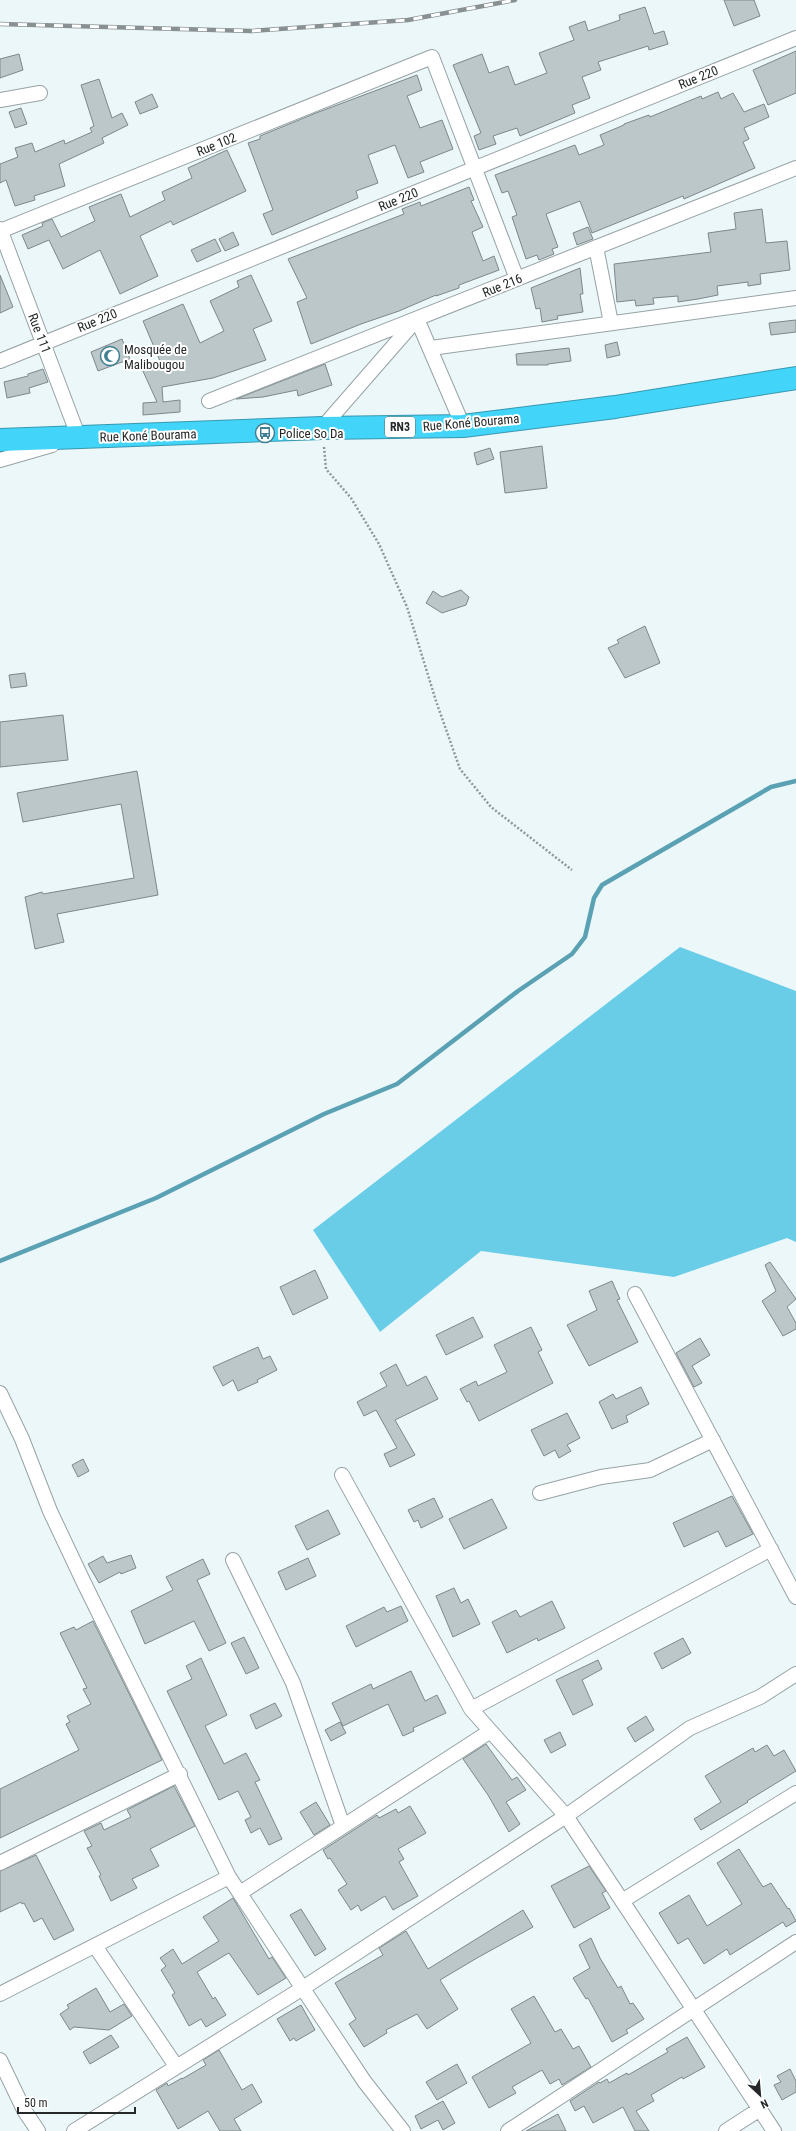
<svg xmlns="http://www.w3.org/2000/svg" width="796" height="2131" viewBox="0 0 796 2131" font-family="'Roboto Condensed',sans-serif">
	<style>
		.forest { fill: #6acde8 }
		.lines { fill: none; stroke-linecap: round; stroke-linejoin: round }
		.stream { stroke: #5aa1b4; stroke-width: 4.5 }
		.building { fill: #bcc7ca; stroke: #7e888c }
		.street-casing { stroke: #97a2a5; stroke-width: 16 }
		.highway-casing { stroke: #3898b0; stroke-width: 24 }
		.path { stroke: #909799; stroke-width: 2.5; stroke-dasharray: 2 2; stroke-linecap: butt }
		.street { stroke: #fff; stroke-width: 14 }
		.highway { stroke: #42d5f9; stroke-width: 22 }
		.rail-casing { stroke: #889092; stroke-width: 4.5 }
		.rail { stroke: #fff; stroke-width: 3; stroke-dasharray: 9; stroke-linecap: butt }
		.labels { text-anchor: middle; stroke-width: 4; stroke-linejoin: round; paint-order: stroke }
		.shield { fill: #fff; stroke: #666869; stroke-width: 1 }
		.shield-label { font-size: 12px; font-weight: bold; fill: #242829 }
		.street-label { font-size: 13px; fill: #242829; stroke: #fff }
		.poi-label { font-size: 13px; fill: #242829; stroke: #fff; text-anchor: start }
	</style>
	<rect width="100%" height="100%" fill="#ecf7fa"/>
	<!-- forest -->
	<path class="forest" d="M680,947L796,991V1242L787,1238L674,1277L481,1251L380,1332L313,1230Z"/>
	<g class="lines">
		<!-- stream -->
		<path class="stream" d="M0,1261L156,1198L324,1114L397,1084L518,991L572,954L585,937L594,898L602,885L771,787L796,781"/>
	</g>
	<!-- building -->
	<path class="building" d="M724,0H754L760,16L734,26Z
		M645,7L654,34L664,31L668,44L649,50L648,46L598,62L601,70L582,77L590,98L572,105L575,113L520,136L517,128L493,136L496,144L479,150L474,136L481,133L453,65L482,54L489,73L508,66L515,85L547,73L539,53L574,40L569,27L585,21L588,31L620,20L619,15Z
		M796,51V93L768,105L753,70Z
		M19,54L23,70L0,78V59Z
		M417,75L422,90L407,96L420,128L442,120L453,149L420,162L424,172L408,178L395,145L368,155L378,183L356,191L358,198L272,235L263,214L273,210L248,143L260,139V136L316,113Z
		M99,79L112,118L122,113L128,125L102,138L104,143L59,164L65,186L34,196L35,200L15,206L6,180L0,183V164L18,157L15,148L32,143L35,152L64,140L65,144L92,132L90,128L94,126L81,85Z
		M718,92L721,99L733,93L744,112L764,104L769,117L744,128L749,139L743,142L755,168L684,199L683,196L592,233L580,201L546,214L558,247L552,249L554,254L539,260L537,255L526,259L512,217L517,215L508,191L502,193L495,175L575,145L579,155L604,145L600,135L624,125V124L649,115L650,117L701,96L702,99Z
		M152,94L158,107L140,114L135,102Z
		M21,108L27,124L15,128L9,112Z
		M227,150L246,191L173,225L171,221L140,236L158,276L120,294L100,250L63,269L49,240L28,249L22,235L43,226L42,223L52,219L61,237L95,221L89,207L121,194L130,217L165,200L162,192L192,178L188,168Z
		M469,187L474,200L471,201L483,227L472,232L483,261L494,256L499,270L459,285V288L436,296V295L399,311L361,324L311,344L297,302L307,298L288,259L404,214L402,209L420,202L421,206Z
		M762,209L766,243L787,241L790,270L760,274L761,284L748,286V282L717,286L718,295L698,299L678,302V296L653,298L654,304L636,306L635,300L617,302L614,264L711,252L708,233L736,229L734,213Z
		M588,227L593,239L577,245L573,233Z
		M233,232L239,245L225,251L219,239Z
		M215,239L221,251L197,262L191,250Z
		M580,268L583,294H580L583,312L557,316L558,319L542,322L540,308L536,309L531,288Z
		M0,275L13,307L0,313Z
		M251,275L272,321L253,329L266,360L213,378L162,387L163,402L180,400V412L143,415V403L157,402L142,369L160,361L143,321L183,304L200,343L224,331L210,301L239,287L237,281Z
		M796,320V332L771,335L769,323Z
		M122,339L130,359L98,371L91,352Z
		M617,342L620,355L607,358L605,345Z
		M569,348L571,361L548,364V365H517L516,354Z
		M325,364L332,385L298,396L297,390L263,397L236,399Z
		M43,369L48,382L29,388L30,393L7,398L4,382L28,376V374Z
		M542,446L547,488L505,493L500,452Z
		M490,448L494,459L477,465L474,453Z
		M461,590L469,597L466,605L442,613L426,603L433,591L442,597Z
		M645,626L660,663L625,678L608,648L619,643L617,640Z
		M25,673L27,686L11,688L9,675Z
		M63,715L68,760L0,767V722Z
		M137,771L158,895L57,914L64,942L35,949L25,897L42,892L43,894L134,878L121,804L23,822L17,793Z
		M770,1262L796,1299L787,1307L796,1323V1329L783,1336L762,1301L776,1291L765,1265Z
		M315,1270L328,1298L293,1315L280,1287Z
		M612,1281L620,1299L617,1300L638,1342L589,1366L567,1325L597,1310L589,1291Z
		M473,1317L483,1337L446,1355L436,1335Z
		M531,1327L542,1350L538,1352L553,1383L479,1421L469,1401L467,1402L460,1389L476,1381L478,1386L507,1372L494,1345Z
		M700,1338L710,1355L692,1366L702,1383L694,1387L676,1353Z
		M258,1347L263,1359L270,1356L277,1370L257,1380L258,1382L238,1391L233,1380L223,1386L213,1367Z
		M396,1364L407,1386L426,1376L438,1399L395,1420L415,1455L390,1467L384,1454L397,1448L376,1410L364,1416L357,1402L387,1386L380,1373Z
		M641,1387L649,1404L626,1416L628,1422L612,1429L599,1402L613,1394L616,1399Z
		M567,1413L580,1438L567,1445L571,1451L559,1458L555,1450L544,1456L531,1430Z
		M83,1459L89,1471L78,1477L72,1465Z
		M732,1496L753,1534L726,1547L718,1531L684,1547L673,1523Z
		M434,1498L443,1517L421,1528L418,1520L414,1522L408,1510Z
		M492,1499L507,1528L464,1549L449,1519Z
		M328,1510L340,1534L307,1550L295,1526Z
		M131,1555L136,1568L121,1574L120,1572L99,1583L88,1564L103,1556L107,1563Z
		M308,1558L316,1576L286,1590L278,1572Z
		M203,1559L210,1574L197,1580L226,1643L209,1651L194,1621L145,1644L131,1611L173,1590L166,1577Z
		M454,1588L461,1603L468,1599L480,1624L453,1637L436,1596Z
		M552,1601L565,1628L538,1641L537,1638L507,1653L492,1622L516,1610L520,1617Z
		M401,1606L408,1621L356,1647L346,1626L384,1607L387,1612Z
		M93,1621L162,1760L0,1838V1789L79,1750L66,1724L70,1722L67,1716L91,1704L83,1689L87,1688L60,1633L74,1627L76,1630Z
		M244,1637L259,1668L246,1674L231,1643Z
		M683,1638L691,1653L662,1669L654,1653Z
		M201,1658L227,1715L205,1726L224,1764L246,1753L260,1780L255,1782L282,1839L269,1845L260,1828L251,1833L245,1820L251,1817L238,1791L219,1800L167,1691L192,1679L186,1666Z
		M598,1660L602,1669L582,1680L593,1705L573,1715L556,1680Z
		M411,1671L425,1701L437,1695L446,1713L413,1728L414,1731L403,1736L388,1704L343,1726L332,1703L371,1684L373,1689Z
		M275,1703L282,1716L256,1729L250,1715Z
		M646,1716L654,1730L635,1742L627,1728Z
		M340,1722L346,1733L331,1741L325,1730Z
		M560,1732L566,1745L551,1753L544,1740Z
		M486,1744L512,1780L517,1777L526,1790L506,1802L520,1824L509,1832L488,1795L463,1759Z
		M767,1745L774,1756L784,1750L796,1771L747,1801L748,1802L701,1830L694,1819L721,1802L705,1776L753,1748L755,1752Z
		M174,1786L195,1826L150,1849L159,1866L132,1879L137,1888L111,1901L99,1876L101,1875L87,1848L92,1846L84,1831L101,1823L104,1830L131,1817L127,1810Z
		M316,1802L330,1825L314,1835L300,1812Z
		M410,1806L426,1833L398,1849L404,1859L399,1862L418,1896L393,1910L385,1896L361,1911L358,1905L351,1910L338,1890L347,1884L330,1858L328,1859L323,1850L377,1815L379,1818L396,1809L398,1813Z
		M739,1849L763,1887L771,1883L788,1909L789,1908L796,1921L786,1927L783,1922L730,1955L727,1949L704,1964L688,1938L678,1944L659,1913L689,1895L707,1926L742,1904L717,1863Z
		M36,1855L74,1930L54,1940L42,1918L34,1922L24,1903L22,1904L21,1902L0,1912V1871Z
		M589,1866L606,1891L602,1893L610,1908L574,1928L551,1886Z
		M233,1898L269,1959L272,1957L286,1978L258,1995L229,1953L227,1954L197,1972L213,1999L215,1997L226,2015L206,2027L201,2019L189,2026L172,1995L175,1993L161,1970L166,1966L160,1958L173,1949L182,1964L219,1941L203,1917Z
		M301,1909L326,1949L315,1956L290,1915Z
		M523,1910L533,1927L477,1958L440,1980L458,2009L427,2029L417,2014L386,2030L387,2033L364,2047L349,2024L356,2019L335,1983L383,1955L379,1948L406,1931L428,1969Z
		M591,1938L600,1958L618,1988L621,1986L630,2004L633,2003L644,2019L626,2030L628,2033L612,2042L588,1998L586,1999L573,1978L590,1968L579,1945Z
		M96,1988L110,2012L124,2004L132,2016L109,2030L74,2027L70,2030L60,2014L69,2008L67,2005Z
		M534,1996L555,2032L561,2029L573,2049L579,2046L591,2067L562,2085L559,2079L550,2084L542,2070L512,2087L516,2093L489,2108L472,2077L531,2043L511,2009Z
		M301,2005L315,2030L296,2041L294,2038L290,2041L277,2019Z
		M111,2035L119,2047L90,2064L83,2052Z
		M687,2037L705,2067L683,2079L682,2077L651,2095L654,2101L636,2111L649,2131H635L623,2107L593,2123L584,2106L575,2111L570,2101L599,2082L600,2083L607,2079L609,2083L627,2073L628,2075L668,2052L666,2049Z
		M219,2050L242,2090L252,2084L262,2102L234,2119L241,2131H220L208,2111L178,2129L156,2090L167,2083L168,2086L182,2078V2079L206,2065L203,2060Z
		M457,2064L467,2083L437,2100L426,2082Z
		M790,2069L796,2081V2092L782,2100L774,2085L781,2082L777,2076Z
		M443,2101L455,2123L443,2130L438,2120L421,2129L415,2116Z
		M558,2114L566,2131H526Z"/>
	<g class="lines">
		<!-- street casing -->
		<g class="street-casing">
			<path id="street" d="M0,100L40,93
				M0,229L79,438L74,439
				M0,231L432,57L517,279
				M596,247L611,323
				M431,348L796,298
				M0,361L796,38
				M209,401L796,168
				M322,428L417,319L463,426
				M0,460L52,445
				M635,1294L796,1597
				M0,1393L22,1439L50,1511L84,1583L229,1877L364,2081L403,2131
				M342,1475L471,1709L566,1816L774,2131
				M540,1493L601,1477L650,1470L713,1440
				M233,1560L293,1683L343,1826
				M471,1709L771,1549
				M0,1863L180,1774
				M240,1893L489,1732
				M622,1901L796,1793
				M95,1946L176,2066
				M0,1994L229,1877
				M0,2060L24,2110L38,2131
				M74,2131L303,1988L566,1816L690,1728L760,1697L796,1674
				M508,2131L796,1942
				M726,2131L760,2109"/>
		</g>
		<!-- highway casing -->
		<g class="highway-casing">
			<path id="highway" d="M0,440L322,428L463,426L615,407L796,378"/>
		</g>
		<!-- path -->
		<path class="path" d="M324,447L326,469L351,498L379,544L407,607L436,701L460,769L491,807L572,870"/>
		<!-- street -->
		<use href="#street" class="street"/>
		<!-- highway -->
		<use href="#highway" class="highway"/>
		<!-- rail casing -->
		<g class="rail-casing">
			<path id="rail" d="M0,24L251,31L408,20L515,0"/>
		</g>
		<!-- rail -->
		<use href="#rail" class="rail"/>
	</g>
	<!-- icons -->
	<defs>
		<g id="mosque-ring" transform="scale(1)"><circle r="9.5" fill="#fff" stroke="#3f8192" stroke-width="1.5"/><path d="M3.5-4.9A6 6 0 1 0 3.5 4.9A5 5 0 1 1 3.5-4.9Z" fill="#3f8192"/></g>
		<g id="bus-ring" transform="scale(1)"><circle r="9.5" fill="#fff" stroke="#3f8192" stroke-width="1.5"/><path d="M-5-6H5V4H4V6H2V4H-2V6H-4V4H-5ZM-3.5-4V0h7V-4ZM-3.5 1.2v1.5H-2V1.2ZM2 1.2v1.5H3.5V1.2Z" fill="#3f8192"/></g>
	</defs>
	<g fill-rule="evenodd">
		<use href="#mosque-ring" x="110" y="356"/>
		<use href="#bus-ring" x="265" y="433"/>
	</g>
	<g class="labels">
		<!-- shield labels -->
		<rect class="shield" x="385" y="417" width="30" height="20" rx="3"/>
		<g class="shield-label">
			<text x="400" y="431">RN3</text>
		</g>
		<!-- street labels -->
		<g class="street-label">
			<text transform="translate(698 77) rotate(-22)" y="5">Rue 220</text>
			<text transform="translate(216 144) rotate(-22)" y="5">Rue 102</text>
			<text transform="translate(398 199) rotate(-22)" y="5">Rue 220</text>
			<text transform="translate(502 285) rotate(-22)" y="5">Rue 216</text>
			<text transform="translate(97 320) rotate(-22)" y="5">Rue 220</text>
			<text transform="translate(40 333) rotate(69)" y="5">Rue 111</text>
			<text transform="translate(471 422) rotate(-5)" y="5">Rue Koné Bourama</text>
			<text transform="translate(148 435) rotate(-2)" y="5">Rue Koné Bourama</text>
		</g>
		<!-- poi labels -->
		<g class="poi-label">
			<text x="124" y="354">Mosquée de<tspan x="124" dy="15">Malibougou</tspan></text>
			<text x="279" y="438">Police So Da</text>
		</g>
	</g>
	<!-- north arrow -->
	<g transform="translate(760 2095) rotate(154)" stroke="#ffffff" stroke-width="3" paint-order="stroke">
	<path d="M0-3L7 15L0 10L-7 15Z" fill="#242829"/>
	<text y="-6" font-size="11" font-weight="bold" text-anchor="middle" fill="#242829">N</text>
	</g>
	<!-- scale -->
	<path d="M18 2107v6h117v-6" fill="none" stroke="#242829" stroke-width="2"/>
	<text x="24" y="2107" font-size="12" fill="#242829" stroke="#ffffff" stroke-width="3" paint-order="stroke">50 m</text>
</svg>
